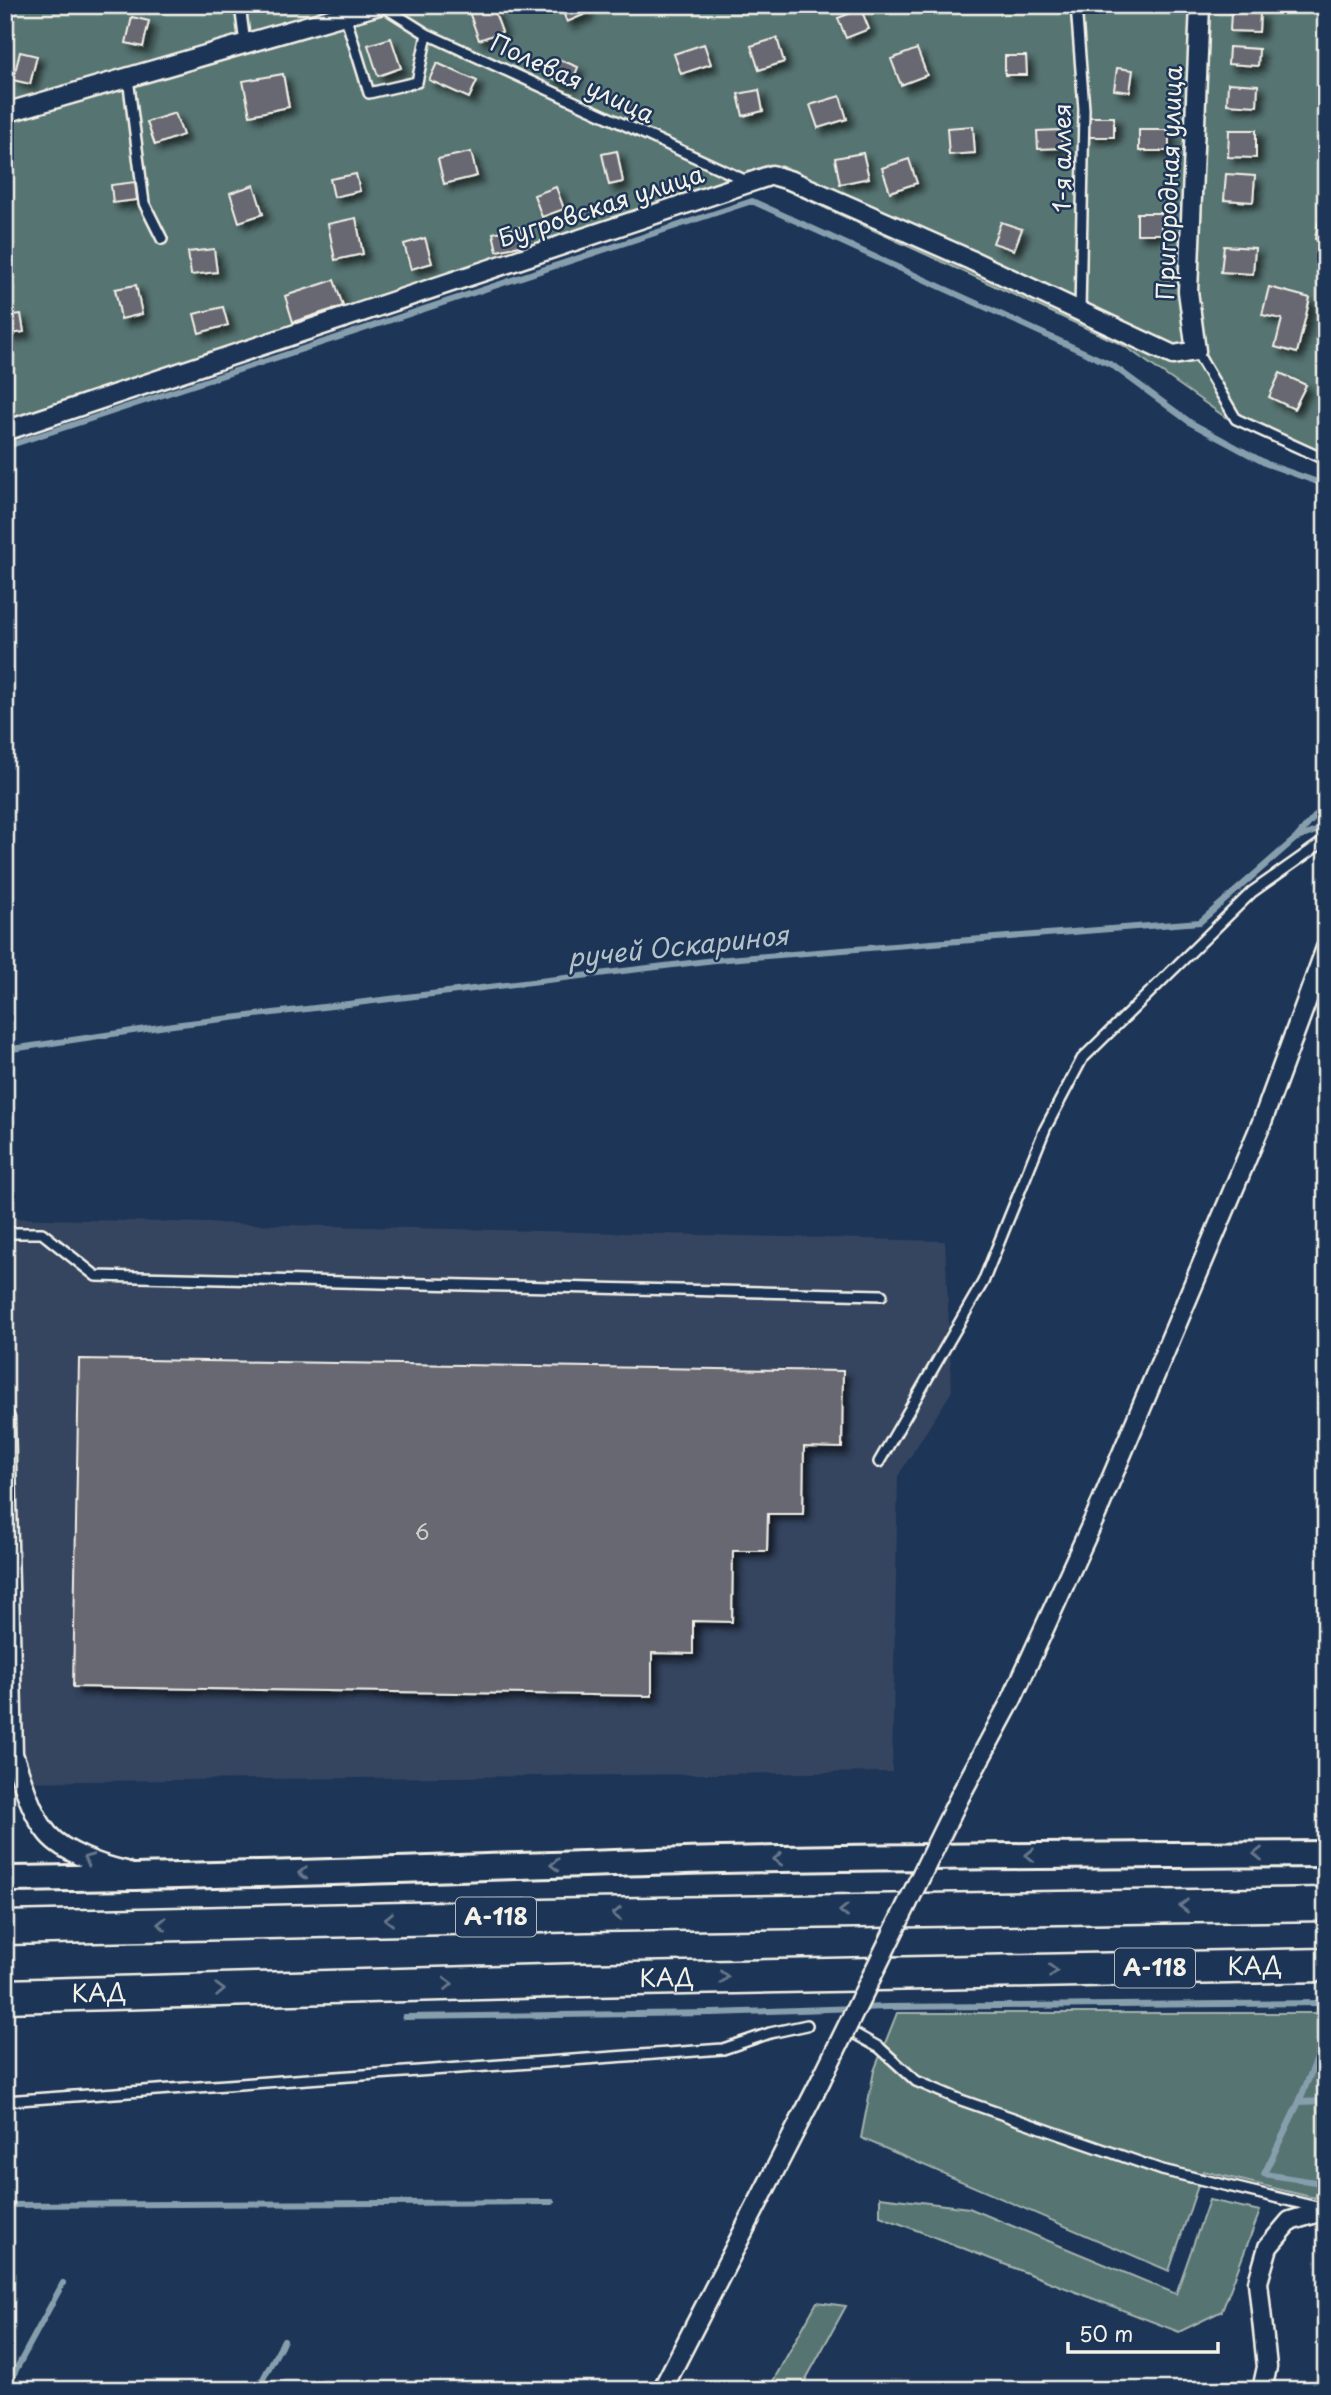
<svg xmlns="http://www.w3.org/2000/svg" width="1331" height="2395" viewBox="0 0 1331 2395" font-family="'Playpen Sans',sans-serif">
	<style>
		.built { fill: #34445f }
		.green { fill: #567472; stroke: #a5b2ad; stroke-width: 2 }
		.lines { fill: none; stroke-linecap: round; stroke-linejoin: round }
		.stream { stroke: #879fad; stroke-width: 6 }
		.building { fill: #686872; stroke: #f4f1e8; stroke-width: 2; filter: url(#shadow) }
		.lane-casing { stroke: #f4f1e8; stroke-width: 14 }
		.street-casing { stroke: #f4f1e8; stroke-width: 23 }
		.secondary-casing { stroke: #f4f1e8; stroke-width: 30 }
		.highway-casing { stroke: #f4f1e8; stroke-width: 37 }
		.lane { stroke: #1d3557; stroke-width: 9 }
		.street { stroke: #1d3557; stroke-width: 18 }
		.secondary { stroke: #1d3557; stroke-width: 24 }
		.highway { stroke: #1d3557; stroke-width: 32 }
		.street-bridge-casing { stroke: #f4f1e8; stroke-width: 23; stroke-linecap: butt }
		.street-bridge { stroke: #1d3557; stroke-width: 18 }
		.oneway { stroke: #68778a }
		.labels { text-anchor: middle; stroke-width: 5; stroke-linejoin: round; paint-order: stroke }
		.number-label { font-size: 21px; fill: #d1cfca }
		.shield { fill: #1d3557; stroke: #b4b9bc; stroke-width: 2 }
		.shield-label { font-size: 23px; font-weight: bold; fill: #f4f1e8 }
		.street-label { font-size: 24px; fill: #f4f1e8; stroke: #1d3557 }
		.water-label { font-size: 26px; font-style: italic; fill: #b4c1c6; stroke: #1d3557 }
	</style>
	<defs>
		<filter id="shadow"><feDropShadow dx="6" dy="6" stdDeviation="3.5" flood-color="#0009"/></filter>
	</defs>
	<rect width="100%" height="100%" fill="#1d3557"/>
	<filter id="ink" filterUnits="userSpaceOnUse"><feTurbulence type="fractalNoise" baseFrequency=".0143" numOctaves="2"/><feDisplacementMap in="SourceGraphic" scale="14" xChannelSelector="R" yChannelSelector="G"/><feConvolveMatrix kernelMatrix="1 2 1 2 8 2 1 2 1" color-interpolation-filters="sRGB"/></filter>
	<g filter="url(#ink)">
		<!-- built -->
		<path class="built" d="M5,1218L945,1241L952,1391L898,1476L892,1772L5,1782Z"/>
		<!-- green -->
		<path class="green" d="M5,5H1326V467L1225,417L1123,345L771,183L5,441Z
			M897,2013H1326V2144C1316,2160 1324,2179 1315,2198L1203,2171L1169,2271L861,2138L874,2071Z
			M880,2197L969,2208L1176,2294L1209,2200L1260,2211L1222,2311L1179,2332L880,2216Z
			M817,2302L846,2306L800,2390H768Z"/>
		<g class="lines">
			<!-- stream -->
			<path class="stream" d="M5,447L752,201L1112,365L1191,423L1267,464L1326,485
				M1297,837L1326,804
				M5,1050L173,1025L715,960L1200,922L1295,839L1326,827
				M405,2017L713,2013L887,2007L1326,2003
				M1299,2102L1326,2101
				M1315,2182L1264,2174L1299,2102L1320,2051L1326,2046
				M5,2205L552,2202
				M1321,2323L1326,2332
				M5,2390L63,2283
				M257,2390L284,2340"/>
		</g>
		<!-- building -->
		<path class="building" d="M478,5H492L502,32L479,40L468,9Z
			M560,5H585L588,13L567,22Z
			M861,9L869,29L846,38L838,18Z
			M1231,12L1260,13L1259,32L1230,31Z
			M132,17L149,21L143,47L126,43Z
			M391,38L401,68L378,76L368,45Z
			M777,38L784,62L759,70L751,46Z
			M704,44L711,64L681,74L674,54Z
			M1229,47L1259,49L1258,66L1228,64Z
			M917,49L927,75L901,85L891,59Z
			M20,52L37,56L30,84L13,80Z
			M1005,56H1026L1027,75H1005Z
			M556,58L578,67L571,85L549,77Z
			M437,63L477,81L469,98L429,80Z
			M1117,68L1133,70L1130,92L1114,90Z
			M283,74L289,107L250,115L243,81Z
			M1228,83L1258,85L1257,106L1227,104Z
			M759,90L763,111L743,116L738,94Z
			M840,96L847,119L818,128L810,105Z
			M175,113L183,135L155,145L147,122Z
			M1089,117H1114V137H1089Z
			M973,126L975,153L949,155L947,128Z
			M1061,130L1062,148L1038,149L1037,131Z
			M1139,130H1169V151H1139Z
			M1229,130H1256V158L1228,157Z
			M617,151L623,182L609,185L602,154Z
			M471,152L477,176L444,184L438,159Z
			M863,153L869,178L840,184L835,158Z
			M909,159L917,183L890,192L882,168Z
			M356,174L360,191L334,197L330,179Z
			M1226,174L1255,176L1253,202L1224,200Z
			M135,182L137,200L113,203L111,185Z
			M254,185L263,214L239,222L230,193Z
			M556,187L564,209L542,217L534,195Z
			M1137,213H1161V234H1137Z
			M356,218L363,254L335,260L328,224Z
			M1001,222L1022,229L1014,250L993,243Z
			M1318,223L1326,225V241L1315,239Z
			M520,227L524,245L497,251L493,233Z
			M425,238L432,263L411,269L404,244Z
			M1224,246L1255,248L1253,274L1221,272Z
			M214,249L217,272L191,275L188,252Z
			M334,280L343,306L293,322L285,296Z
			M136,285L142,314L121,319L115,289Z
			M1269,287L1310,298L1297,353L1275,347L1282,319L1262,315Z
			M223,307L228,325L199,333L194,314Z
			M21,314L24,332L5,335V316Z
			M1280,373L1306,385L1294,409L1269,397Z
			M79,1359L843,1371L842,1448L804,1447L803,1514H768L767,1551H733L732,1622L693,1621V1654L652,1653V1696L73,1687Z"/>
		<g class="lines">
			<!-- lane casing -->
			<g class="lane-casing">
				<path id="lane" d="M240,5L245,44
					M381,5L427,34L749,182
					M1076,5L1084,109L1080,312
					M345,15L369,93L417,82L427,34
					M128,78L144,203L162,239
					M1196,351L1236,419L1326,460
					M5,1233H42L96,1276L882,1295
					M879,1462L983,1282L1045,1129L1082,1059L1252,892L1323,842H1326
					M855,2034L880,2048L916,2081L961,2100L1162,2170L1320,2208
					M5,2101L723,2049L770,2033L807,2025"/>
			</g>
			<!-- street casing -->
			<g class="street-casing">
				<path id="street" d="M5,113L379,5
					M5,431L772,175L792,181L971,260L1173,355L1196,351L1188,291L1200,5
					M5,1419L13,1754C22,1779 31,1814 48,1834C64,1853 103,1866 126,1871
					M961,1794L1012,1699L1096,1515L1262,1122L1326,948
					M662,2390L820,2082
					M1262,2390L1267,2367L1258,2282L1268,2247L1290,2221L1326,2210"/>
			</g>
			<!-- secondary casing -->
			<g class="secondary-casing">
				<path id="secondary" d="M5,1879C244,1877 483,1866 722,1860C923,1856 1124,1855 1326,1854"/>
			</g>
			<!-- highway casing -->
			<g class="highway-casing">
				<g id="highway">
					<path d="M5,1928L586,1915L1326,1904"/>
					<path id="s1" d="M5,1996L586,1980L1326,1965"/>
				</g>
			</g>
			<!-- lane -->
			<use href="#lane" class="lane"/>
			<!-- street -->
			<use href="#street" class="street"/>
			<!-- secondary -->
			<use href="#secondary" class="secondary"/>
			<!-- highway -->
			<use href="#highway" class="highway"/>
			<!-- street-bridge casing -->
			<g class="street-bridge-casing">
				<path id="street-bridge" d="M820,2082L961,1794"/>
			</g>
			<!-- street-bridge -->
			<use href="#street-bridge" class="street-bridge"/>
		</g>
		<!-- one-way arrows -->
		<defs><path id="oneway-chevron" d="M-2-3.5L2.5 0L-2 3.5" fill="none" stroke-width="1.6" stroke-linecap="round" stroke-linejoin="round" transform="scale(1.75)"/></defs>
		<g class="oneway">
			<use href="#oneway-chevron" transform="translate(1258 1854) rotate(180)"/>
			<use href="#oneway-chevron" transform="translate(1030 1855) rotate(179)"/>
			<use href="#oneway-chevron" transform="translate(88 1859) rotate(-158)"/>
			<use href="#oneway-chevron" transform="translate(778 1859) rotate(179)"/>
			<use href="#oneway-chevron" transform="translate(555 1865) rotate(178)"/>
			<use href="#oneway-chevron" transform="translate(303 1873) rotate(178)"/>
			<use href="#oneway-chevron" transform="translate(1184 1906) rotate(179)"/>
			<use href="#oneway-chevron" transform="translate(844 1911) rotate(179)"/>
			<use href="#oneway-chevron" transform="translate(617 1914) rotate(179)"/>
			<use href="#oneway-chevron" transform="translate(389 1919) rotate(179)"/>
			<use href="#oneway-chevron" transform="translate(162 1924) rotate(179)"/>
			<use href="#oneway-chevron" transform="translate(1053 1971) rotate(-1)"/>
			<use href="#oneway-chevron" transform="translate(724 1977) rotate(-1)"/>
			<use href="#oneway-chevron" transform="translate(448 1984) rotate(-2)"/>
			<use href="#oneway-chevron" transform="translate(220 1990) rotate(-2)"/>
		</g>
	</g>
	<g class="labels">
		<!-- number labels -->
		<g class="number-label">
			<text x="422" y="1540">6</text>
		</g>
		<!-- shield labels -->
		<g class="shield">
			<rect x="456" y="1897.5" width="80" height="39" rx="5"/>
			<rect x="1115" y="1948.5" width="80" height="39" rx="5"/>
		</g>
		<g class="shield-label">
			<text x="496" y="1925">А-118</text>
			<text x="1155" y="1976">А-118</text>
		</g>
		<!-- street labels -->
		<g class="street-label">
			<text transform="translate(572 79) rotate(25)" y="8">Полевая улица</text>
			<text transform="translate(1063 158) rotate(-90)" y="8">1-я аллея</text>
			<text transform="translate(1170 183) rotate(-88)" y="8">Пригородная улица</text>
			<text transform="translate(601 207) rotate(-18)" y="8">Бугровская улица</text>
			<text dy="8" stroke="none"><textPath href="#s1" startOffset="1250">КАД</textPath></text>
			<text dy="8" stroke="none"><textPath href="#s1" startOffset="662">КАД</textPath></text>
			<text dy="8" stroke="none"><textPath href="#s1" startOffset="94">КАД</textPath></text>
		</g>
		<!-- water labels -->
		<g class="water-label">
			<text transform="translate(678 947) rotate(-6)" y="9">ручей Оскариноя</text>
		</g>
	</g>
	<!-- margin -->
	<rect width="1331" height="2395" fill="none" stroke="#1d3557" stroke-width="28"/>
	<rect x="14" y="14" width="1303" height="2367" fill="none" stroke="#f4f1e8" stroke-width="2.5" filter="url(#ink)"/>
	<!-- scale -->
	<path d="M1068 2342v10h150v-10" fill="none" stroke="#f4f1e8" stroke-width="3.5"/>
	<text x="1079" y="2342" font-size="21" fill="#f4f1e8" stroke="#1d3557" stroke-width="5" paint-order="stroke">50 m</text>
</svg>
